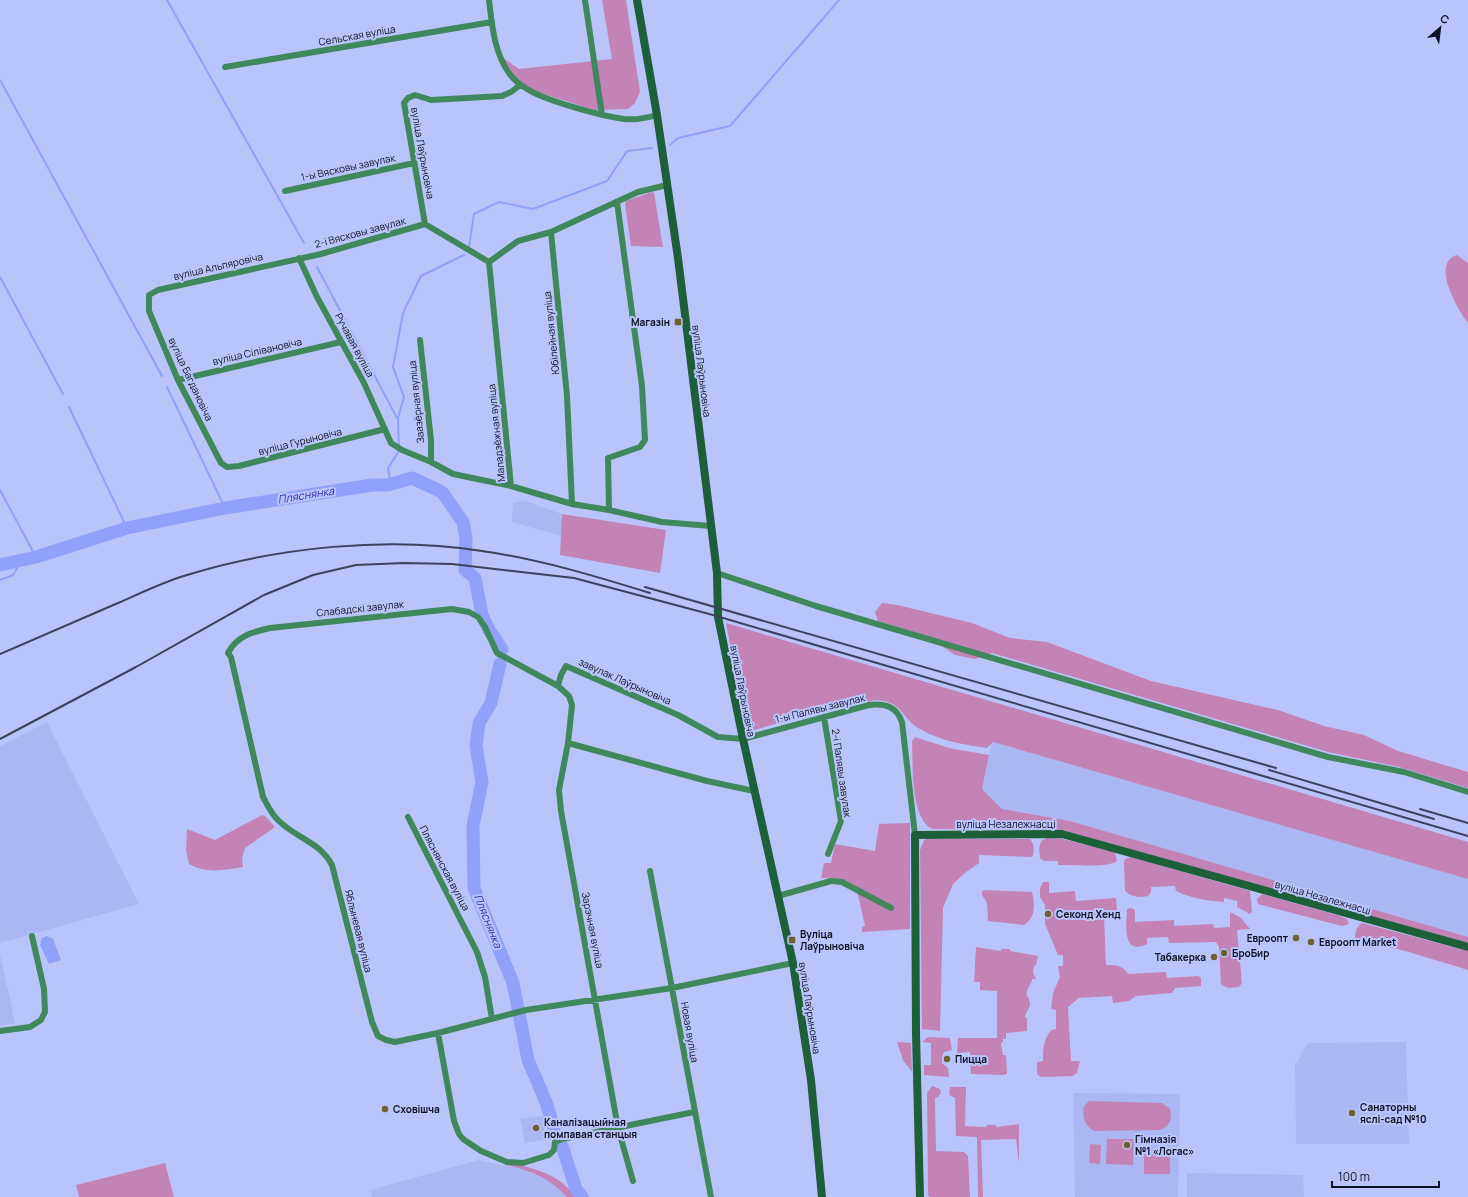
<svg xmlns="http://www.w3.org/2000/svg" width="1468" height="1197" viewBox="0 0 1468 1197" font-family="Manrope,sans-serif">
	<style>
		.built { fill: #aab7f1 }
		.green { fill: #c483b6 }
		.water { fill: #90a1f9 }
		.lines { fill: none; stroke-linecap: round; stroke-linejoin: round }
		.stream { stroke: #90a1f9; stroke-width: 2 }
		.river { stroke: #90a1f9; stroke-width: 13 }
		.minor { stroke: #40885c; stroke-width: 6 }
		.secondary { stroke: #1d5f39; stroke-width: 8 }
		.rail { stroke: #3c415d; stroke-width: 2 }
		.poi-dot { fill: #6e612e; stroke: #b9c5fa; stroke-width: 1.5 }
		.labels { text-anchor: middle; stroke-width: 4; stroke-linejoin: round; paint-order: stroke }
		.street-label { font-size: 10px; fill: #0e1123; stroke: #b9c5fa }
		.poi-label { font-size: 10px; font-weight: bold; fill: #0e1123; stroke: #b9c5fa; text-anchor: start }
		.water-label { font-size: 11px; font-style: italic; fill: #312daa; stroke: #b9c5fa }
	</style>
	<rect width="100%" height="100%" fill="#b9c5fa"/>
	<!-- built -->
	<path class="built" d="M526,501L562,514L561,536L512,522L513,503Z
		M47,722L139,904L0,943V746Z
		M992,742L1468,879V937L1070,821L1002,809L982,789Z
		M0,955L12,1008L15,1024L0,1025Z
		M1406,1042L1409,1144H1296L1295,1065L1308,1043Z
		M1073,1093L1180,1094L1178,1197H1075Z
		M543,1116L545,1136L543,1140L525,1143L520,1119Z
		M479,1160L527,1170L557,1186L567,1197H372L370,1190Z
		M1187,1173L1303,1175L1304,1197H1187Z"/>
	<!-- green -->
	<path class="green" d="M602,0H626L640,92L635,103L628,109L594,110L532,90L514,79L499,55L519,69L612,59Z
		M652,192L654,193L663,247L631,246L625,204L626,201Z
		M1457,255L1468,263V323C1458,310 1430,263 1457,255Z
		M562,514L666,530L660,573L560,555Z
		M882,603L897,605L972,623L1010,638L1047,642L1151,681L1278,710L1324,726L1364,735L1398,751L1468,772V788L1399,767L1328,752L992,653L975,659L955,655L927,636L878,621L875,612Z
		M726,623L1468,842V879L993,742L987,748C965,745 940,741 920,729C900,718 905,702 876,700L802,716L751,731L747,729L745,722Z
		M915,737L949,748L989,755L982,789L1002,809L1070,821L1468,937V943L1062,830L932,829C910,818 913,763 912,741Z
		M262,815L265,816L275,827L245,848L242,858L243,867C224,870 207,874 189,864L186,850L187,829L215,840Z
		M910,823V929L862,932V927L865,926L856,886L842,879L821,878L824,863H831L835,844L875,851L879,824Z
		M1047,838L1063,839L1110,851L1115,853L1117,861C1110,868 1070,865 1058,865V861H1044L1040,858L1039,849L1041,841Z
		M927,839H1030C1034,843 1035,852 1032,857L979,855V863L966,872L953,884L943,908L940,1031L922,1029L920,850L924,840Z
		M1131,857L1250,891L1252,911L1250,914L1237,907V901L1224,898V902C1208,901 1190,898 1176,891L1175,886L1151,887V892L1148,896C1139,898 1132,897 1125,891L1124,862L1125,859Z
		M1043,882H1049V893L1075,891L1076,901L1116,898L1117,911H1105L1104,917L1106,965C1117,965 1122,965 1128,974L1166,972L1167,978L1198,976L1201,978V986L1175,988L1172,993L1136,996L1129,1001L1113,1003L1112,996L1079,998L1068,1007L1071,1061H1080L1077,1073L1073,1076L1041,1077L1037,1074V1062L1043,1061C1043,1048 1043,1041 1051,1030L1056,1029V1010L1051,1009L1053,993L1060,977L1058,966H1063V955H1058L1045,924V905L1040,897V888Z
		M986,890L1032,892C1035,903 1036,918 1024,925L988,921L987,903L982,895V891Z
		M1262,894L1340,916L1347,919L1349,924L1342,926L1258,904L1257,899Z
		M1131,908L1135,910V922L1174,920V926L1213,924L1214,928L1230,927V912L1241,918L1250,929L1237,930L1242,983L1239,987C1232,988 1226,989 1221,984L1219,947L1216,942L1169,943L1168,937L1147,938V944C1122,956 1126,925 1127,909Z
		M1362,923L1468,951V970C1441,962 1414,953 1386,946C1376,943 1365,945 1355,941C1355,933 1355,928 1362,923Z
		M976,947L1001,951V949H1010V951L1038,956L1036,965L1034,966L1033,972L1036,979H1032C1032,985 1025,989 1027,995C1028,998 1032,1002 1029,1008C1028,1011 1026,1011 1025,1017L1027,1018V1031L1006,1033V1039H1003V1042L1001,1043L1003,1055H1006L1007,1074L1003,1075L971,1074L970,1052L957,1053L958,1038H997V991L980,990V982H974Z
		M928,1037L950,1038L952,1050L944,1052L942,1057V1063L948,1068L949,1077L924,1075V1065H931V1043L922,1042Z
		M897,1042L911,1043L912,1072L903,1060Z
		M932,1086L940,1089L941,1093L938,1097L935,1098L936,1151L964,1152L968,1156L970,1197H930L928,1195L927,1093Z
		M950,1087H966L965,1126L986,1127L987,1125H996V1127L1019,1124V1163L1016,1139L981,1140L983,1197H978L977,1137L956,1136L955,1098L949,1095Z
		M1089,1101L1162,1103L1170,1109C1173,1119 1169,1128 1159,1130L1094,1131C1084,1125 1082,1117 1084,1106Z
		M1107,1139H1134L1133,1165L1106,1164Z
		M1090,1144L1101,1145L1100,1164L1089,1163Z
		M1144,1151L1170,1152V1174H1144Z
		M507,1162C532,1168 561,1174 575,1197H567C549,1178 530,1170 505,1165Z
		M165,1163L174,1197H79L76,1185Z"/>
	<!-- water -->
	<path class="water" d="M47,936L53,939L61,960L49,964L40,945L42,938Z"/>
	<g class="lines">
		<!-- stream -->
		<path class="stream" d="M167,0L304,243
			M0,80L162,376
			M670,145L678,138L730,126L839,0
			M469,247L474,214L499,202L533,209L607,181L627,151L652,148
			M317,267L397,418
			M0,277L63,394
			M167,387L225,508
			M69,407L127,528
			M388,485L390,479L388,468L399,451L398,418L404,397L393,367L403,313L421,276L464,255
			M0,490L36,557
			M0,580L13,575L22,560"/>
		<!-- river -->
		<path class="river" d="M0,565L36,557L127,528L225,508L372,485H388L412,478L442,492L463,522L466,537L465,570L475,578L482,615L489,630L502,649
			M500,664L491,703L479,723L476,746L482,782L473,826L474,888L513,983L528,1060L546,1102L554,1128
			M562,1146L576,1189L582,1197"/>
		<!-- minor -->
		<path class="minor" d="M489,0C492,25 494,52 509,73C514,80 520,85 527,89C546,101 602,116 624,119C635,120 647,118 657,115
			M585,0L602,115
			M225,67L492,22
			M285,191L414,163
			M299,258L317,297L364,383L391,443L402,450L431,462L453,474L511,486L489,262
			M489,262L425,224L404,103L408,98L415,95L431,100L502,96L511,92L520,85
			M489,262L518,241L551,232
			M420,340L431,440V462
			M178,380L341,342
			M385,429L239,466L227,467L221,463L178,380L149,311V295L158,290L321,254L425,224
			M511,486L572,504L609,510L662,522L711,526
			M572,504L567,396L551,232L638,192L667,185
			M609,510L608,458L640,447L645,440L642,386L617,202
			M717,573L816,606L1328,757L1404,772L1468,792
			M558,686L561,675L566,666L678,715L718,737L743,739L869,705C885,703 896,706 902,722L915,835
			M824,717L841,821L828,854
			M568,743L707,781L754,791
			M408,817L477,952L485,977L492,1019
			M650,871L711,1197
			M778,896L831,881L842,882L891,908
			M0,1031L30,1027L41,1020L45,1012L44,989L32,936
			M438,1033L454,1121L459,1134L463,1139L481,1151L507,1162L523,1163L549,1155L554,1150L555,1142L562,1139L694,1112
			M633,1181L618,1128L561,811L559,790L568,743L572,705L569,696L558,686L497,653L485,627L478,617L469,612L452,609L270,628C252,632 237,636 228,653L231,657L263,797C268,806 272,815 279,821C296,838 320,842 332,865L372,1022L378,1036L386,1040L395,1042L438,1033L526,1010L672,988L793,963"/>
		<!-- secondary -->
		<path class="secondary" d="M637,0L657,115L678,258L717,573L718,617L743,739L793,963L811,1080L822,1197
			M920,1197L916,1033L915,835L1062,834L1468,947"/>
		<!-- rail -->
		<path class="rail" d="M645,587L1276,768
			M0,654C39,637 78,620 118,603C141,593 163,582 187,575C278,547 388,536 482,551C539,559 595,576 650,593
			M0,739L136,667L264,595L313,575L356,565L404,563L452,564L574,578L713,615L1468,836
			M1269,770L1434,819
			M1420,809L1468,823"/>
	</g>
	<!-- markers -->
	<g class="poi-dot">
		<rect x="674" y="318" width="8" height="8" rx="2"/>
		<circle cx="1048" cy="914" r="4"/>
		<circle cx="1296" cy="938" r="4"/>
		<rect x="788" y="936" width="8" height="8" rx="2"/>
		<circle cx="1311" cy="942" r="4"/>
		<circle cx="1224" cy="953" r="4"/>
		<circle cx="1214" cy="957" r="4"/>
		<circle cx="947" cy="1059" r="4"/>
		<circle cx="385" cy="1109" r="4"/>
		<circle cx="1352" cy="1113" r="4"/>
		<circle cx="536" cy="1128" r="4"/>
		<circle cx="1127" cy="1145" r="4"/>
	</g>
	<g class="labels">
		<!-- street labels -->
		<g class="street-label">
			<text transform="translate(357 35) rotate(-10)" y="4">Сельская вуліца</text>
			<text transform="translate(423 153) rotate(80)" y="4">вуліца Лаўрыновіча</text>
			<text transform="translate(348 167) rotate(-12)" y="4">1-ы Вясковы завулак</text>
			<text transform="translate(360 232) rotate(-15)" y="4">2-і Вясковы завулак</text>
			<text transform="translate(218 266) rotate(-13)" y="4">вуліца Альпяровіча</text>
			<text transform="translate(551 333) rotate(-96)" y="4">Юбілейная вуліца</text>
			<text transform="translate(355 345) rotate(62)" y="4">Ручавая вуліца</text>
			<text transform="translate(257 351) rotate(-13)" y="4">вуліца Сілівановіча</text>
			<text transform="translate(702 371) rotate(83)" y="4">вуліца Лаўрыновіча</text>
			<text transform="translate(191 379) rotate(65)" y="4">вуліца Багдановіча</text>
			<text transform="translate(416 402) rotate(-96)" y="4">Заазёрная вуліца</text>
			<text transform="translate(496 433) rotate(-96)" y="4">Маладзёжная вуліца</text>
			<text transform="translate(300 441) rotate(-14)" y="4">вуліца Гурыновіча</text>
			<text transform="translate(360 608) rotate(-6)" y="4">Слабадскі завулак</text>
			<text transform="translate(625 681) rotate(24)" y="4">завулак Лаўрыновіча</text>
			<text transform="translate(743 691) rotate(79)" y="4">вуліца Лаўрыновіча</text>
			<text transform="translate(820 708) rotate(-14)" y="4">1-ы Палявы завулак</text>
			<text transform="translate(842 773) rotate(82)" y="4">2-і Палявы завулак</text>
			<text x="1006" y="828">вуліца Незалежнасці</text>
			<text transform="translate(445 868) rotate(62)" y="4">Пляснянская вуліца</text>
			<text transform="translate(1323 897) rotate(16)" y="4">вуліца Незалежнасці</text>
			<text transform="translate(593 930) rotate(79)" y="4">Зарэчная вуліца</text>
			<text transform="translate(359 931) rotate(76)" y="4">Яблыневая вуліца</text>
			<text transform="translate(810 1008) rotate(81)" y="4">вуліца Лаўрыновіча</text>
			<text transform="translate(690 1032) rotate(80)" y="4">Новая вуліца</text>
		</g>
		<!-- poi labels -->
		<g class="poi-label">
			<text x="670" y="326" text-anchor="end">Магазін</text>
			<text x="1056" y="918">Секонд Хенд</text>
			<text x="800" y="938">Вуліца<tspan x="800" dy="12">Лаўрыновіча</tspan></text>
			<text x="1288" y="942" text-anchor="end">Евроопт</text>
			<text x="1319" y="946">Евроопт Market</text>
			<text x="1232" y="957">БроБир</text>
			<text x="1206" y="961" text-anchor="end">Табакерка</text>
			<text x="955" y="1063">Пицца</text>
			<text x="1360" y="1111">Санаторны<tspan x="1360" dy="12">яслі-сад №10</tspan></text>
			<text x="393" y="1113">Сховішча</text>
			<text x="544" y="1126">Каналізацыйная<tspan x="544" dy="12">помпавая станцыя</tspan></text>
			<text x="1135" y="1143">Гімназія<tspan x="1135" dy="12">№1 «Логас»</tspan></text>
		</g>
		<!-- water labels -->
		<g class="water-label">
			<text transform="translate(306 495) rotate(-9)" y="4">Пляснянка</text>
			<text transform="translate(488 921) rotate(68)" y="4">Пляснянка</text>
		</g>
	</g>
	<!-- north arrow -->
	<g transform="translate(1440 28) rotate(28)" stroke="#b9c5fa" stroke-width="3" paint-order="stroke">
	<path d="M0-3L7 15L0 10L-7 15Z" fill="#0e1123"/>
	<text y="-6" font-size="11" font-weight="bold" text-anchor="middle" fill="#0e1123">С</text>
	</g>
	<!-- scale -->
	<path d="M1332 1181v6h107v-6" fill="none" stroke="#0e1123" stroke-width="2"/>
	<text x="1338" y="1181" font-size="12" fill="#0e1123" stroke="#b9c5fa" stroke-width="3" paint-order="stroke">100 m</text>
</svg>
